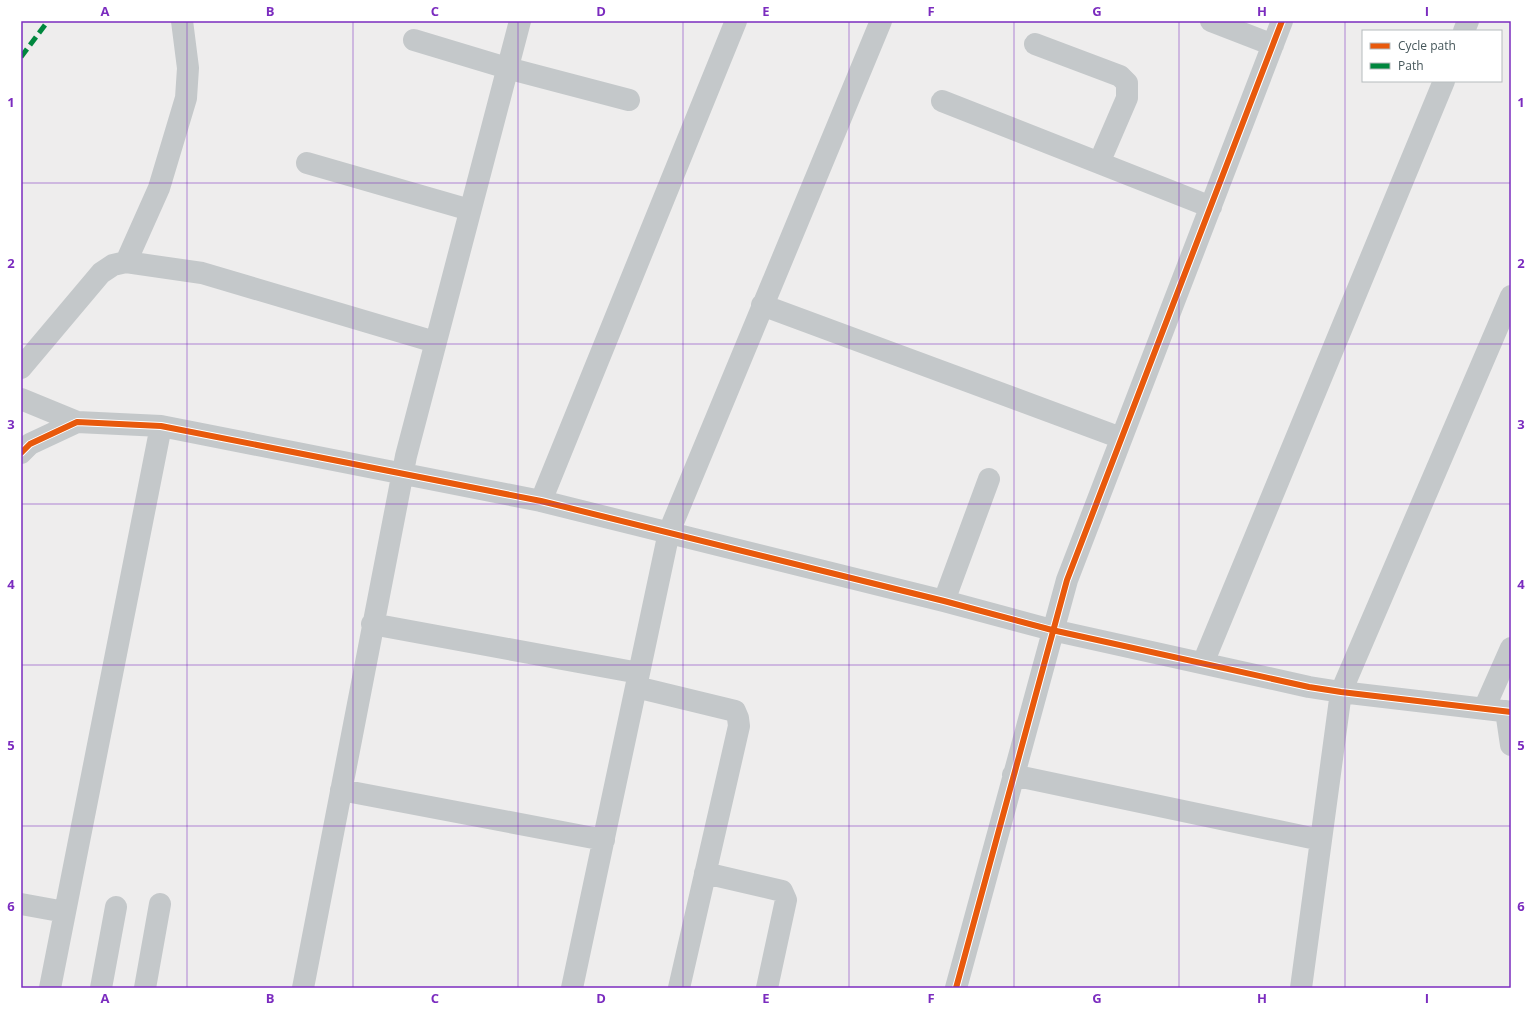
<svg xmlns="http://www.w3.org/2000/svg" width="1532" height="1009" viewBox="0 0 1532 1009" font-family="'Open Sans',sans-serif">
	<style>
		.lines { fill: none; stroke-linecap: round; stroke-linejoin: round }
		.minor { stroke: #c4c8ca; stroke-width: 22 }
		.quiet { stroke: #00873e; stroke-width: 5; stroke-dasharray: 10 5; stroke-linecap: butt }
		.cycleway-casing { stroke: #fff; stroke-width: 8 }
		.cycleway { stroke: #e8590c; stroke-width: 6 }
		.grid { fill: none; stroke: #7b2cbf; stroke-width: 1; stroke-opacity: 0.55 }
		.neatline { fill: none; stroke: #7b2cbf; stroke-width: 1.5 }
		.grid-label { font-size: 13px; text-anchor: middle; font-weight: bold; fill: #7b2cbf }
	</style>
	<rect width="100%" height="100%" fill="#eeeded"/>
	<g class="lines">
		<!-- minor -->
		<path class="minor" d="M1211,21L1273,45
			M1464,31L1468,21
			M414,40L507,68L629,100
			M1035,44L1120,76L1127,83V98L1099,163
			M942,101L1211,207
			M307,163L470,210
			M126,262L159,188L186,98L188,68L182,21
			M762,305L1121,438
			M21,368L101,273L113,265L126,262L202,273L435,342
			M21,399L77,422
			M21,453L30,444L77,422L161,426L541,501L944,601L1052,630L1309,687L1341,692L1511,712
			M541,501L736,21
			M944,601L989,479
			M372,624L639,673
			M1203,663L1444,81
			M636,687L735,711L738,718L739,726L679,988
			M1484,709L1511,648
			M1506,711L1511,745
			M1013,775L1321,840
			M341,790L604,840
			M705,873L782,891L786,900L767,988
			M21,904L65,912
			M50,988L161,426
			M101,988L116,907
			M145,988L160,904
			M303,988L406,456L520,21
			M572,988L669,532L881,21
			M956,988L1067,580L1282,21
			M1301,988L1341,692L1511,296"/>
		<!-- quiet -->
		<path class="quiet" d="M21,57L48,21"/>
		<!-- cycleway casing -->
		<g class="cycleway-casing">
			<path id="cycleway" d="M21,453L30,444L77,422L161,426L541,501L944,601L1052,630L1309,687L1341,692L1511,712
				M956,988L1067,580L1282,21"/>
		</g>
		<!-- cycleway -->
		<use href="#cycleway" class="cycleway"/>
	</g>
	<!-- grid -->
	<path class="grid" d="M187,21V988M353,21V988M518,21V988M683,21V988M849,21V988M1014,21V988M1179,21V988M1345,21V988M21,183H1511M21,344H1511M21,504H1511M21,665H1511M21,826H1511"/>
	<!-- border -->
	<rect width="1532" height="1009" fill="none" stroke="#ffffff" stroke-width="44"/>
	<!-- legend -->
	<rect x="1362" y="30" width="140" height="52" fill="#ffffff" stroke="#b5bbbd"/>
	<rect x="1370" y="43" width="20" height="6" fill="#e8590c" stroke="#b5bbbd"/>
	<text x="1398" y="50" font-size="12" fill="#45565a">Cycle path</text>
	<rect x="1370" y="63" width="20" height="6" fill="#00873e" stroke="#b5bbbd"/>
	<text x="1398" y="70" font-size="12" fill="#45565a">Path</text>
	<rect x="22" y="22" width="1488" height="965" class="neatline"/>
	<g class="grid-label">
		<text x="105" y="16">A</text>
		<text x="270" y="16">B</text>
		<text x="435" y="16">C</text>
		<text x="601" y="16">D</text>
		<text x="766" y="16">E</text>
		<text x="931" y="16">F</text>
		<text x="1097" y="16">G</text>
		<text x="1262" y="16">H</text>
		<text x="1427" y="16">I</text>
		<text x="11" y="107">1</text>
		<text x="1521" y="107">1</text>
		<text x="11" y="268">2</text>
		<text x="1521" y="268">2</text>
		<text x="11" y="429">3</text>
		<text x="1521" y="429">3</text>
		<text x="11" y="589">4</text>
		<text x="1521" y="589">4</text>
		<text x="11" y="750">5</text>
		<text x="1521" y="750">5</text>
		<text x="11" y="911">6</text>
		<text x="1521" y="911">6</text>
		<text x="105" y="1003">A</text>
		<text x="270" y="1003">B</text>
		<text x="435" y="1003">C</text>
		<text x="601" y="1003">D</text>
		<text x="766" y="1003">E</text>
		<text x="931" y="1003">F</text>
		<text x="1097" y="1003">G</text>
		<text x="1262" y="1003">H</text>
		<text x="1427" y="1003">I</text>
	</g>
</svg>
